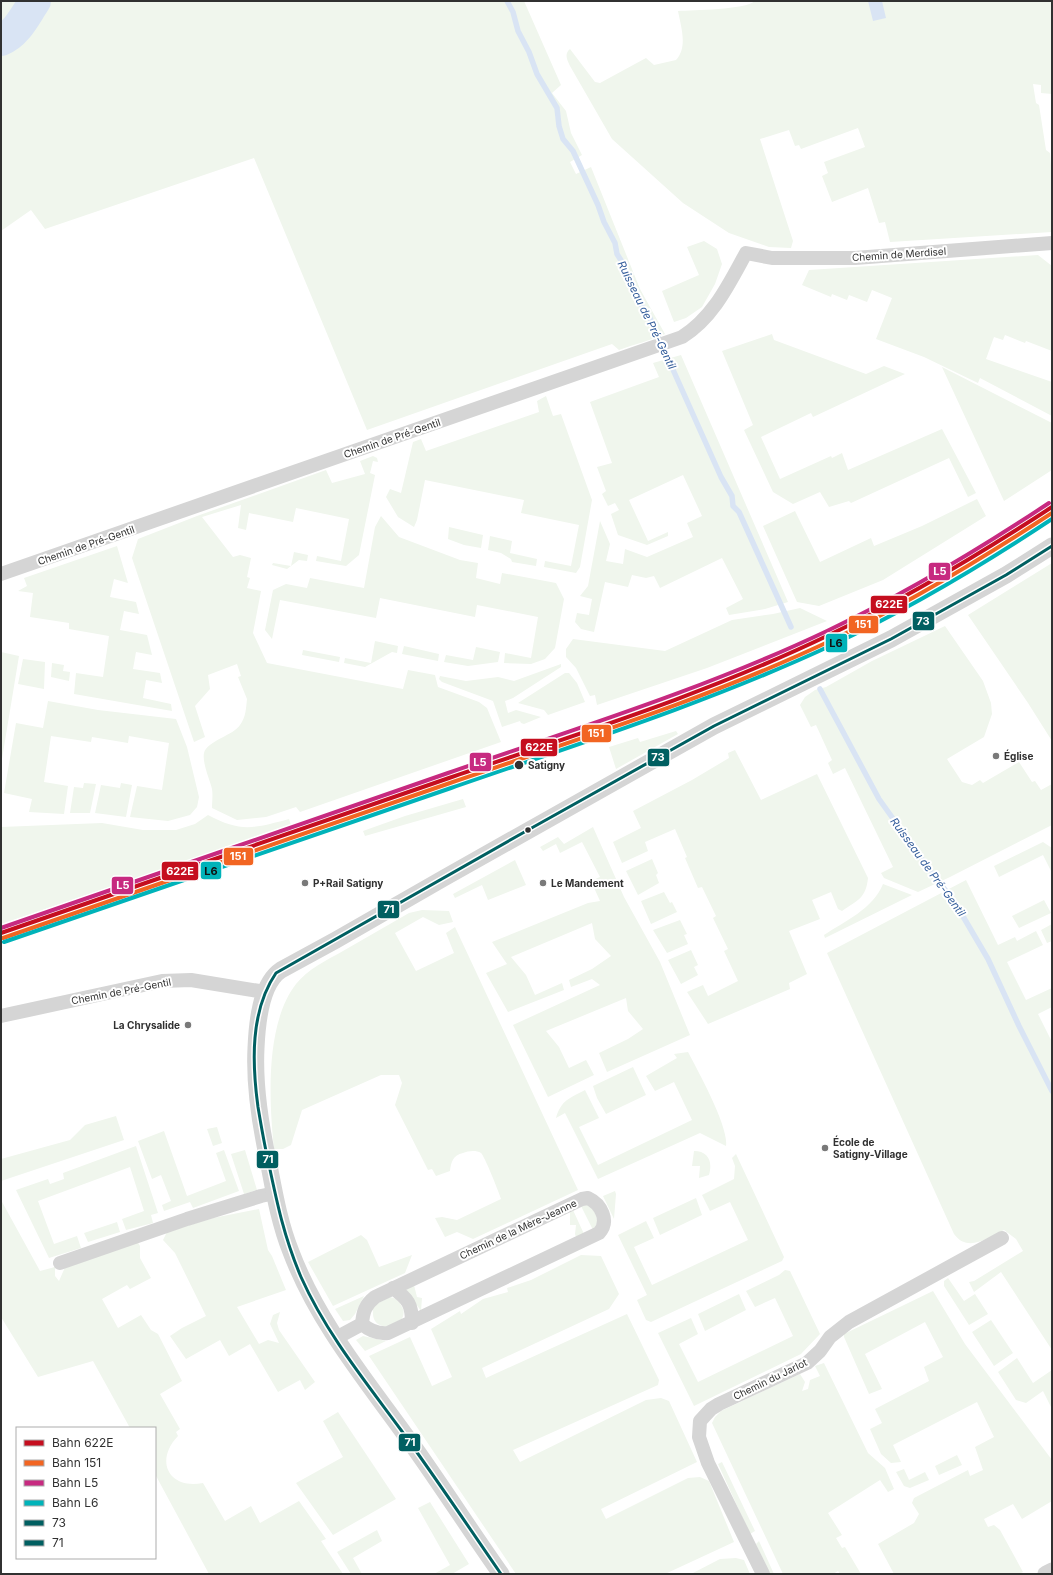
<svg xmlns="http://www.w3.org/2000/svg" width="1053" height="1575" viewBox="0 0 1053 1575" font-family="Inter,sans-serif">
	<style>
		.green { fill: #f0f6ed }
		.water { fill: #d9e4f4 }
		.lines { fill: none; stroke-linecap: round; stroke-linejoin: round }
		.stream { stroke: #d9e4f4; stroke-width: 5.5 }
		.river { stroke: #d9e4f4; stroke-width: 32 }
		.minor { stroke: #d5d5d5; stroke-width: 14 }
		.tertiary { stroke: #d5d5d5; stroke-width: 17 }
		.bus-1-casing { stroke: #fff; stroke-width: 6 }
		.bus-2-casing { stroke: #fff; stroke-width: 6 }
		.bus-1 { stroke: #005f61; stroke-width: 3 }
		.bus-2 { stroke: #005f61; stroke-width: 3 }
		.rail-1-casing { stroke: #fff; stroke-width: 7 }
		.rail-2-casing { stroke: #fff; stroke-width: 7 }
		.rail-3-casing { stroke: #fff; stroke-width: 7 }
		.rail-4-casing { stroke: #fff; stroke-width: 7 }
		.rail-1 { stroke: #c50e1f; stroke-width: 4 }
		.rail-2 { stroke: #f26522; stroke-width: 4 }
		.rail-3 { stroke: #c72a80; stroke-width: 4 }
		.rail-4 { stroke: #00b3b9; stroke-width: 4 }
		.poi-dot { fill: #797979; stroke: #fff; stroke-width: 1.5 }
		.stop-dot { fill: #313131; stroke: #fff; stroke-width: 1.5 }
		.labels { text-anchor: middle; stroke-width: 4; stroke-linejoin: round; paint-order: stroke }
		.street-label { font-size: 10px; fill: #313131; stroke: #fff }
		.poi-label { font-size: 10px; font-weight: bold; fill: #313131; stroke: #fff; text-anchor: start }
		.stop-label { font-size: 10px; font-weight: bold; fill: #313131; stroke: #fff; text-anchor: start }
		.water-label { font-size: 11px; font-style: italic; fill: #365f9c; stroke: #fff }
		.line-badge { stroke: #fff; stroke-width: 1.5 }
		.badge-label { font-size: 11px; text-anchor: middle; font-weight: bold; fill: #fff }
		.pale-badge-label { font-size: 11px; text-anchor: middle; font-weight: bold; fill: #111 }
	</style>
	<rect width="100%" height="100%" fill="#fff"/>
	<!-- green -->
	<path class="green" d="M1,1H524L561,85L552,93L566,111L571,133L582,155L570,162L576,174L591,167L640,289L665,334C650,341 634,344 619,350L612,344L367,430L254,158L45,229L31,210L1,231Z
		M755,1H1052V94L1041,93V85L1033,84L1036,103L1039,105L1046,150L1050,153L1052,179V232L890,242L885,222L879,223L868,188L832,202L822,176L828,173L824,162L865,147L858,128L801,149L799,145L795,146L789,130L760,139L793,241L791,248L769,247L729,233L683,203L612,139L570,66C567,60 564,54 570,49L595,82L600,83L646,58L654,65L676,60C688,47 681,27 678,11C693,10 745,10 755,1Z
		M704,241L717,249L722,264L715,284L702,307L686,318L674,322L662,291L699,275L687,247Z
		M1038,255L1052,266V351L1026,341L1025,343L1005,335L1003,340L994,337L986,359L1052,382V416L980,378L978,383L924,357L876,339L892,298L872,290L867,302L849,295L847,300L832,294L831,297L802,285L809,270Z
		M772,334L774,340L866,374L884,366L905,374L813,417L811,413L761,437L780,479L831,456L832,458L842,453L848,470L942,429L976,493L968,497L949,458L851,503L849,501L829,507L820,492L793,504L773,492L744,430L753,425L722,351Z
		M681,355L788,602L765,609L729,615L726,608L743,599L722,558L660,588L654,576L646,578L632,575L628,587L605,582L594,632L581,629L575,622L577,613L589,615L592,599L580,596L588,586L600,521L610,544L606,561L623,564L625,549L647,557L693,537L687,523L702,516L683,475L629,500L648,541L668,532V536L647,545L618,535L611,514L619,510L615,503L608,506L602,494L606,491L597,467L612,463L590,402L659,377L653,363Z
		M942,367L1052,423V470L1004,501Z
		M546,396L553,416L561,414L592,500L580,567L576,573L544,567L545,561L571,566L579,525L521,513L524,500L425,480L417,520L414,527L398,517L386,497L390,489L401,493L413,442L421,439L426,451L539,412L537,401Z
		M373,456L377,458L378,462L373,461L370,473L375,475L359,555L346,566L316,561L317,556L341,561L349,519L296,508L293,522L249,513L246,530L238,528L241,505L202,517L233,557L240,555L251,558L247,577L250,578L247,588L261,591L253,633L267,663L403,689L408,670L435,675L438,687L479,702L487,708L501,742L300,812L296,807L266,817L237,820L212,808C212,802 213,795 212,789C210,780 202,763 204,753C207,741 234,735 240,725C246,717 246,708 247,699L238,677L241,676L237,664L208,675L210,689L195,706L205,737L194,742L132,558L138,539L197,516L326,470L332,483L365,474L360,461Z
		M977,499L986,516L883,580L819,606L797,602L763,526L795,511L820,562L871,538L874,546L922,526Z
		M381,516L399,537L460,560L478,563L476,578L500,584L502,573L556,583L564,599L555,648L545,659L531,664L504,663L505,653L531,658L538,617L477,605L475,617L380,598L376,618L280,600L272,639L265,630L273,590L286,584L307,588L310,578L364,588L375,527Z
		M449,527L483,535L481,548L464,545L448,539Z
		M490,536L512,541L510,553L537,559L536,566L512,562L511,559L501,553L488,550Z
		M117,546L128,583L114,579L110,597L136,602L139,614L124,611L120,630L147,635L152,655L136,652L133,669L160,673L162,683L146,680L143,698L171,704L172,711L74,694L76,673L103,677L109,636L69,629V623L30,617L33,593L18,591L27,586L24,578Z
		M294,552L308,555L307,561L299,560L287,569L272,565L273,563L291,566Z
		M1052,563V741L1028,703L968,615Z
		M800,608L827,621L707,668L597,705L595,695L590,696L576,668L566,657V649L573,639L665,651L732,620L773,614Z
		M945,626L983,681L991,703L992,714L984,737L947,759L962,782L972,785L980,780L983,783L1019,762L1032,782L1035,781L1041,790L1052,784V825L950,877L918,892L884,878L881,873L893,867L845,768L833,774L828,763L832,760L816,725L811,727L800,705L805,697L815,690L826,687L872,661Z
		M375,641L398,646L397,653L392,652L365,667L344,663L345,658L371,663Z
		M404,646L439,654L438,661L402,654Z
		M476,647L500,652L498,662L468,666L444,662L446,655L473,660Z
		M303,650L340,657L339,662L302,655Z
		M1,652L19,656L1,765Z
		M23,659L45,662L44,689L18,684Z
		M52,663L64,665L63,671L70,672L69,681L51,677Z
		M561,664V667L513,698L505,701L508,713L516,710L541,717L524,724L521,723L520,721L502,727L493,701L442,682L439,679L440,676L466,681L498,677L514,681Z
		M565,673H569L577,683L585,702L548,715L544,710L518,703Z
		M48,701L98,710L176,719L187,747L199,797L197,807L190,815L168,821L130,817L137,786L162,790L169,743L129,736L128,743L92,737L91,742L51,736L44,782L68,786L64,814L29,812L32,799L4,793L16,723L43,728Z
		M676,731L678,734L616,769L609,747L638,738L640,742Z
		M735,750L761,800L817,774L868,878C866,898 858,900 842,911L838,909L831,892L812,900L820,919L789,931L807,974L789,983L790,989L708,1024L687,992L703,985L708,996L738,981L724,951L728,949L713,918L716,916L702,887L698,888L685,858L687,857L675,829L645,842L648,851L622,863L613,842L641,828L633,811L692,780L729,758L728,753Z
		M84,783L96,784L90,813H70L74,787L83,788Z
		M121,783L132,785L126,817L95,813L101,785L120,788Z
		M463,799L466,807L365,836L363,831L405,816Z
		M208,815C241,833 255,828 289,819L291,825L1,924V827L102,823L143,830H176L195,824Z
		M593,827L624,897L660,962L690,1035L607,1072L599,1053L628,1039L643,1029L628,1011L626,998L546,1031L559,1047L569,1068L586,1060L594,1075L548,1097L513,1025L600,985L592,979L571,987L569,980L592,969L611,956L595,939L592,923L511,957L526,975L535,995L562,983L564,990L508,1012L486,973L507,964L492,942L588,903L600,901L591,881L600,877L582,842L560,853L556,844L543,851L540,847L558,837L564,844Z
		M1043,842L1052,848V873L1043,855L999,877L994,866Z
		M652,859L658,873L656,875L659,883L638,895L626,871Z
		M515,860L526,885L488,900L482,885L455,898L453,894Z
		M966,880L998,945L1015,937L1017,941L1036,931L1043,945L1007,962L1026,1000L1052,988V1007L1038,1014L1052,1042V1350L1001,1272L974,1292L969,1282L974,1281L1023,1251L1016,1239L1004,1230C987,1238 968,1253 954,1234L827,953Z
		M883,884L912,895L825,938L824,935C845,921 873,909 883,884Z
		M664,892L670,903L672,902L677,912L651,924L641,901Z
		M1044,900L1051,913L1019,928L1012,916Z
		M422,910L449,911L453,922L439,925L423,917L395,933L416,971L454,953L446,933L455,927L578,1190L473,1239L457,1232L445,1237L435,1218L442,1217L457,1220L501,1199C499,1192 484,1155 481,1153C476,1150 468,1151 463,1153C453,1155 451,1162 450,1171L436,1176L432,1169L428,1170L395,1105L402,1083L399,1075H381L302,1110L291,1145L283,1149H274C269,1101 265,1024 296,984C308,969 327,960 343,951C365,938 387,926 409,913Z
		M680,920L687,934L684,935L688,944L667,953L653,930Z
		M1052,924V941L1047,943L1041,930Z
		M691,950L698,965L694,967L698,975L681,984L668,960Z
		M688,1052C698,1071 729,1127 726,1146L700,1133L598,1179L565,1113L556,1118C561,1100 570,1098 585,1090L599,1118L579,1127L598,1165L692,1120L674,1082L655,1091L646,1076L677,1058L674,1054Z
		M633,1067L646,1095L606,1114L597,1098L593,1086Z
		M116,1116L124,1140L1,1181V1159L70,1140L85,1125Z
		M217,1127L222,1143L213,1146L207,1129Z
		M164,1131L187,1196L226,1181L216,1153L224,1150L239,1191L193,1208L190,1202L164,1211L162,1205L171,1201L161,1175L152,1179L138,1141Z
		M136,1146L158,1213L151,1215L153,1223L126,1230L122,1219L144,1211L130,1167L38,1201L54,1244L77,1236L81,1248L49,1258L16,1190L48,1179L50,1184L64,1179L63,1173Z
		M245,1150L257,1190L244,1194L231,1154Z
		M694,1151C708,1151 713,1161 709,1175L699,1178L700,1166H692Z
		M736,1154L784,1257L782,1261L651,1322L646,1320L637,1300L647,1295L618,1235L646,1221L654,1238L634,1247L652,1285L748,1240L730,1202L710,1211L702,1195L734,1179L735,1166L732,1158Z
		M615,1191L616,1194L614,1219L603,1196Z
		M696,1198L702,1215L660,1235L653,1218Z
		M1,1200L40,1271L55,1267V1276L59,1281L66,1265L137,1241L140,1246V1258L151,1278L130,1289L127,1285L102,1299L118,1328L141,1315L151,1330L158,1334L182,1381L160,1394L180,1429L176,1432L178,1436C154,1461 169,1490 203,1483L225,1521L251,1506L260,1523L299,1501L326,1539L321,1541L343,1574H209L155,1474V1428H130L93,1361L38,1377L1,1317Z
		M588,1205C596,1211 601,1222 593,1230L581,1206Z
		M259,1209L268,1250L272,1256L286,1290L237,1307L259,1344L268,1340L279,1343L270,1324L273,1315L280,1312L277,1323L279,1330L315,1382L305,1390L300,1380L278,1392L250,1344L229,1356L220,1340L186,1359L170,1336L182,1328L206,1316L175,1253L163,1240L167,1232L213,1218Z
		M573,1210L584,1234L576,1237L575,1234L576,1225H570V1211Z
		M117,1222L120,1232L88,1242L84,1233Z
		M361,1235L367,1240L379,1267L412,1255L405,1273L333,1306L308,1262Z
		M581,1255L601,1256L619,1294L609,1309L482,1368L486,1378L627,1314L659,1380L658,1385L513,1450L520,1462L646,1400L661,1398L669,1401L697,1462L601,1509L606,1519L688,1478L700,1477L709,1481L734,1542L665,1574H516L369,1356L410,1337L432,1386L452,1377L431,1329L460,1311L461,1314L483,1299L508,1292L507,1288L531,1280Z
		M785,1270L790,1271L820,1334L801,1354L694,1406L658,1333L691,1318L698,1334L679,1344L698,1382L793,1336L775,1298L755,1307L746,1291L779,1275Z
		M948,1278L964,1301L975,1294L988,1314L969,1325L944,1286V1281Z
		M414,1285L417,1297L422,1298L421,1311L406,1290Z
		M933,1291L965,1344L1052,1460V1501L1022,1519L1013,1504L984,1519L988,1527L994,1525L1000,1530L1023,1572L1019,1574H894L878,1544L914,1523L919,1514L912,1503L914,1498L968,1470L970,1476L983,1470L975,1447L994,1437L977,1402L893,1445L901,1462L891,1463L881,1454L870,1429L882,1423L875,1409L929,1381L924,1367L943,1357L925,1322L865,1354L882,1389L869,1394L844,1337V1334Z
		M739,1294L746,1310L705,1331L698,1314Z
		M364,1296L355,1314L350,1320L343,1321L335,1309Z
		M390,1297C396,1298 399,1301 402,1307C413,1327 365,1339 374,1305Z
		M991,1320L1013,1353L994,1366L972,1332Z
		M363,1336L386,1341L365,1351L356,1340Z
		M1017,1358L1033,1383L1052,1370V1409L1043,1391L1026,1403L1016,1400L998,1372Z
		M824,1363L868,1453L885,1468L894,1489L888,1492L880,1480L828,1513L842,1535L836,1538L842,1548L845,1547L861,1574H840L838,1571L833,1574H783L712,1423L715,1417L721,1411L800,1374L805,1382L802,1391L808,1389L810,1380L820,1376L815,1366Z
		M338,1412L396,1499L333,1535L296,1483L343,1457L323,1421Z
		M957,1455L962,1465L939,1475L935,1466Z
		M722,1462L755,1531L750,1534L718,1464Z
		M904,1469L909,1480L925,1472L929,1480L910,1488L904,1486L896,1472Z
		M430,1502L469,1564L452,1574H434L450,1565L418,1508Z
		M377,1530L382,1541L353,1558L362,1574H351L337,1552Z
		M759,1541L774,1574H770L756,1544Z
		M736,1558L744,1560L750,1574H691L720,1559Z"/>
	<!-- water -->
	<path class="water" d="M868,1H882L886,18L873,21Z"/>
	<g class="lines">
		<!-- stream -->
		<path class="stream" d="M507,1L513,12L518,31L529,52L537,74L557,108L559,126L563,139L573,151L598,205L604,222L615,243L617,254L624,265L629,283L637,295L641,305L649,316L721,477L732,496L733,506L739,512L791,627
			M820,689L879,799L934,876L954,901L988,959L1019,1026L1052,1091"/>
		<!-- river -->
		<path class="river" d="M1,40C17,34 26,14 35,1"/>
		<!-- minor -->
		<path class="minor" d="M1,574L682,337C713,318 729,284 746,253L772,258H855L1052,243
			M1,1016L162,981L191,980L265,992
			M588,1198C601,1204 610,1221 599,1233L388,1333C378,1334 370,1331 362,1324C363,1312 365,1305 375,1297L582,1199Z
			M60,1263L187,1219L261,1196L275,1193
			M393,1288C408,1299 412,1304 412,1323
			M336,1338L362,1324
			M763,1574L708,1463L699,1437L700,1421L711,1409L719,1404L807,1363L820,1351L830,1337L849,1322L1002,1238"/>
		<!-- tertiary -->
		<path class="tertiary" d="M501,1574C472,1533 445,1491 416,1450C371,1386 319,1326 291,1252C279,1222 274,1191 268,1160C260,1123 254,1086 256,1048C257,1025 260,984 281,970L336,940L444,878L714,726L891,639L1006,575L1052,546
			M1046,1574L1052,1571"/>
		<!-- bus-1 casing -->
		<g class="bus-1-casing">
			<path id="bus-1" d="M528,830L714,726L891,639L1006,575L1052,546"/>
		</g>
		<!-- bus-2 casing -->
		<g class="bus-2-casing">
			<path id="bus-2" d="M501,1574C468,1526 435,1477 401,1430C365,1381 326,1333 301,1277C284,1237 277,1203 268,1160C264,1143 261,1125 258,1107C252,1063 250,1011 276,973L528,830"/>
		</g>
		<!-- bus-1 -->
		<use href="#bus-1" class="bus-1"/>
		<!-- bus-2 -->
		<use href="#bus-2" class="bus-2"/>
		<!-- rail-1 casing -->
		<g class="rail-1-casing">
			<path id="rail-1" d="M1,933C150,881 300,830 449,778C577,734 707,694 829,635C907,598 980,554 1052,507"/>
		</g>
		<!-- rail-2 casing -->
		<g class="rail-2-casing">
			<path id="rail-2" d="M3,938C152,886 301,835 450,783C578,739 707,699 830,641C907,604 980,560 1052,513"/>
		</g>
		<!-- rail-3 casing -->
		<g class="rail-3-casing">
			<path id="rail-3" d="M1,928C150,876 299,825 448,773C575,729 705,689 827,631C905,594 978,550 1049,503"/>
		</g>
		<!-- rail-4 casing -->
		<g class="rail-4-casing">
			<path id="rail-4" d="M4,942C153,891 302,839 451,788C578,744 707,703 830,646C907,610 981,566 1052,519"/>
		</g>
		<!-- rail-1 -->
		<use href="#rail-1" class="rail-1"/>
		<!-- rail-2 -->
		<use href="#rail-2" class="rail-2"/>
		<!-- rail-3 -->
		<use href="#rail-3" class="rail-3"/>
		<!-- rail-4 -->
		<use href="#rail-4" class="rail-4"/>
	</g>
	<!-- markers -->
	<g class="poi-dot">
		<circle cx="996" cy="756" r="4"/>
		<circle cx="305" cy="883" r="4"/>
		<circle cx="543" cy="883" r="4"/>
		<circle cx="188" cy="1025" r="4"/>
		<circle cx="825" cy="1148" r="4"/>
	</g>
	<g class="stop-dot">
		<circle cx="519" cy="765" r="5"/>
		<circle cx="528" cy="830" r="3.5"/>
	</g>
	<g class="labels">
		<!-- street labels -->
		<g class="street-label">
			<text transform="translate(899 254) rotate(-4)" y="4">Chemin de Merdisel</text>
			<text transform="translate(392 438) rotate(-19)" y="4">Chemin de Pré-Gentil</text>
			<text transform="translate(86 545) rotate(-19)" y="4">Chemin de Pré-Gentil</text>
			<text transform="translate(121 991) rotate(-11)" y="4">Chemin de Pré-Gentil</text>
			<text transform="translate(518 1229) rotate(-25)" y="4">Chemin de la Mère-Jeanne</text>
			<text transform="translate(770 1379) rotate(-26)" y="4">Chemin du Jarlot</text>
		</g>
		<!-- poi labels -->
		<g class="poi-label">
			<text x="1004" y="760">Église</text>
			<text x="313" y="887">P+Rail Satigny</text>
			<text x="551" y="887">Le Mandement</text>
			<text x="180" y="1029" text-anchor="end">La Chrysalide</text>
			<text x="833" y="1146">École de<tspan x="833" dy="12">Satigny-Village</tspan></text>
		</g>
		<!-- stop labels -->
		<g class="stop-label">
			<text x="528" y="769">Satigny</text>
		</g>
		<!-- water labels -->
		<g class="water-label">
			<text transform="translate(647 315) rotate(64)" y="4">Ruisseau de Pré-Gentil</text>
			<text transform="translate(928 867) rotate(54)" y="4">Ruisseau de Pré-Gentil</text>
		</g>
	</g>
	<g class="line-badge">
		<rect x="928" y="562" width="23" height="19" rx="4" fill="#c72a80"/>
		<rect x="870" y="595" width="38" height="19" rx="4" fill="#c50e1f"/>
		<rect x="912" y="611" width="23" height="20" rx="4" fill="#005f61"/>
		<rect x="848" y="615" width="31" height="19" rx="4" fill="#f26522"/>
		<rect x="825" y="633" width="23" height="20" rx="4" fill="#00b3b9"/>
		<rect x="581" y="724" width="31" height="19" rx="4" fill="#f26522"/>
		<rect x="520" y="738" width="38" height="19" rx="4" fill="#c50e1f"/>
		<rect x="647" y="748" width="23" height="19" rx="4" fill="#005f61"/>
		<rect x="469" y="752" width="23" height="20" rx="4" fill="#c72a80"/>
		<rect x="223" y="847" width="31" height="19" rx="4" fill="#f26522"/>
		<rect x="200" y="861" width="22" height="19" rx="4" fill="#00b3b9"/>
		<rect x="161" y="861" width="38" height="20" rx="4" fill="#c50e1f"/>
		<rect x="111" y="876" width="23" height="19" rx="4" fill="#c72a80"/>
		<rect x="377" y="900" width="23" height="19" rx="4" fill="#005f61"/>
		<rect x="256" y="1150" width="23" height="19" rx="4" fill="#005f61"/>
		<rect x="398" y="1433" width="23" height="19" rx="4" fill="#005f61"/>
	</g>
	<g class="badge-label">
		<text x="940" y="575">L5</text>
		<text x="889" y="608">622E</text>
		<text x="923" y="625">73</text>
		<text x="863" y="628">151</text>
		<text x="596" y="737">151</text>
		<text x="539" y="751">622E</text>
		<text x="658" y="761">73</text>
		<text x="480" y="766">L5</text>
		<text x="238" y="860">151</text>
		<text x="180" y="875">622E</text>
		<text x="123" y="889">L5</text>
		<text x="389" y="913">71</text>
		<text x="268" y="1163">71</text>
		<text x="410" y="1446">71</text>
	</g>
	<g class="pale-badge-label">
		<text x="836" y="647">L6</text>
		<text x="211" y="875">L6</text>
	</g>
	<!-- border -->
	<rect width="1053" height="1575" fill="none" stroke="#313131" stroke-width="4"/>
	<!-- legend -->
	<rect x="16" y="1427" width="140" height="132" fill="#ffffff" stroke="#adadad"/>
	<rect x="24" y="1440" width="20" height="6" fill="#c50e1f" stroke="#adadad"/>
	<text x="52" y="1447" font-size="12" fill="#313131">Bahn 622E</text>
	<rect x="24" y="1460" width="20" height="6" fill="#f26522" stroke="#adadad"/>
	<text x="52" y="1467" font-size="12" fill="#313131">Bahn 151</text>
	<rect x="24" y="1480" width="20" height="6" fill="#c72a80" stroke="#adadad"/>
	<text x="52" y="1487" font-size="12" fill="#313131">Bahn L5</text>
	<rect x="24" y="1500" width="20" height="6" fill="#00b3b9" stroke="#adadad"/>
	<text x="52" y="1507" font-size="12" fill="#313131">Bahn L6</text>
	<rect x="24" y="1520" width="20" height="6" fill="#005f61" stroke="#adadad"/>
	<text x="52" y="1527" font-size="12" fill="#313131">73</text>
	<rect x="24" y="1540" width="20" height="6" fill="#005f61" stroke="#adadad"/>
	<text x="52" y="1547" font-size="12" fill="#313131">71</text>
</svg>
